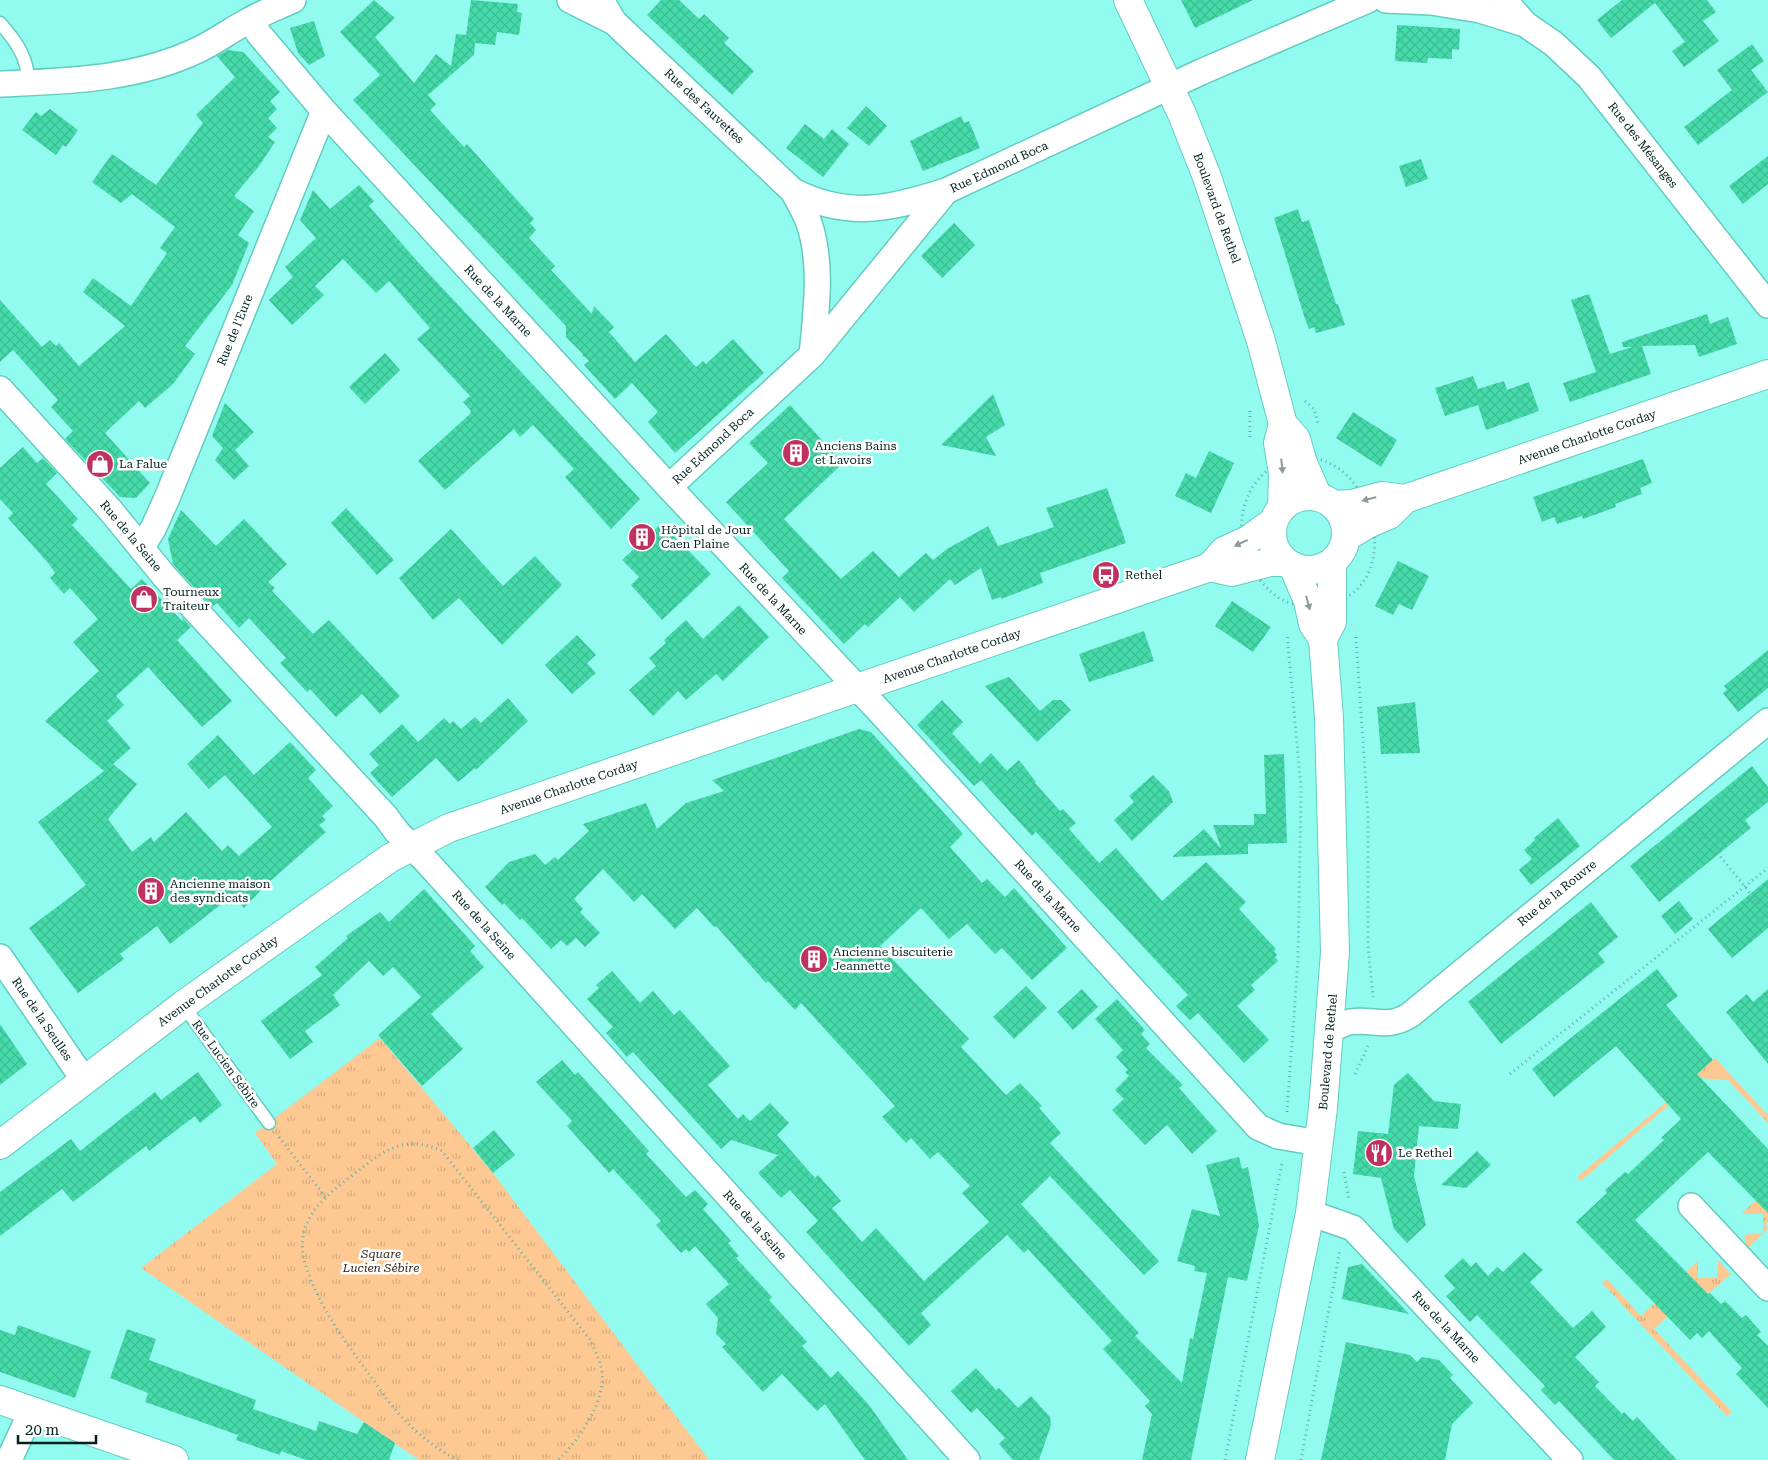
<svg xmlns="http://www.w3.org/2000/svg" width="1768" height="1460" viewBox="0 0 1768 1460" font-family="'Roboto Serif',serif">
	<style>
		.grass { fill: url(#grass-tufts) }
		.building { fill: url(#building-cross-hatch) }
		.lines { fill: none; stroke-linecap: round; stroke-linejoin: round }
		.lane-casing { stroke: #62ccc1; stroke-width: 15 }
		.street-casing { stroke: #62ccc1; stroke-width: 28 }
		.secondary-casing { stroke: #62ccc1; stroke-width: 30 }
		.path { stroke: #60b0a8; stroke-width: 3; stroke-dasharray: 1 4; stroke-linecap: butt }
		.lane { stroke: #fff; stroke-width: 12 }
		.street { stroke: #fff; stroke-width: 25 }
		.secondary { stroke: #fff; stroke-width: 28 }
		.oneway { fill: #8c9b9a }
		.labels { text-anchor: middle; stroke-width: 5; stroke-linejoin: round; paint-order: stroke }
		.street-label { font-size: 12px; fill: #00211e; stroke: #fff }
		.poi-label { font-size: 12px; fill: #00211e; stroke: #fff; text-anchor: start }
		.park-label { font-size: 12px; font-style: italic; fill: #382919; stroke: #fff }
	</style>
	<defs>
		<pattern id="grass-tufts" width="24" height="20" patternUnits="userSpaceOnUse" patternTransform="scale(1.25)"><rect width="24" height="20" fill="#fdc892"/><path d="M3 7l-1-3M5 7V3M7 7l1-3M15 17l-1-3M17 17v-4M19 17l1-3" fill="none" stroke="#d7ac7d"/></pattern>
		<pattern id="building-cross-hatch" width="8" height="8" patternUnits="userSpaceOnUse" patternTransform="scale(1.25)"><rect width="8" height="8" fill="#45daa9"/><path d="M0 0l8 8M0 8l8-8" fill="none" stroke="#3bbb91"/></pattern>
	</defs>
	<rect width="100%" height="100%" fill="#92fbf0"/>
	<!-- grass -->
	<path class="grass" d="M380,1038L493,1173L709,1460H419L141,1268L277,1164L255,1133Z
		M1715,1058L1768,1115V1123L1728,1080L1700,1078L1581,1181L1577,1177L1666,1102Z
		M1759,1197H1768V1222L1765,1225L1768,1229L1747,1249L1744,1235L1763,1233V1214H1741Z
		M1718,1260L1731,1274L1708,1294L1700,1286L1654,1329L1732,1412L1727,1416L1602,1283L1607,1279L1641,1316L1698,1261V1278H1717Z"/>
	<!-- building -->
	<path class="building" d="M374,0L395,18L375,37L414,83L436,54L451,66L456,34L466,35L471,0L518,4L517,12L522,13L519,35L497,32L495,45L475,43L474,55L428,95L436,104L430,110L464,147L467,144L534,219L530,223L536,230L529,238L555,266L551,270L592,314L594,306L614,327L609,332L635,362L666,334L696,367L703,361L706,364L733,339L764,373L675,453L648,422L658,412L632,383L615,399L584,365L589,361L584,356L582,357L583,354L566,337V326L353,100L380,75L340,32Z
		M661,0H679L699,19L704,14L729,38L724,43L754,71L732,95L647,15Z
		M1181,0H1253L1195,28Z
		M1622,0H1707L1716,12L1703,21L1719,41L1684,67L1672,51L1685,42L1655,3L1611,38L1597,20Z
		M314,21L325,56L309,65L298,53L290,28Z
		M1397,25L1460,29L1459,50L1452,49V59L1428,58L1427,63L1395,61Z
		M1752,44L1764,61L1751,70L1768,92L1698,145L1684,127L1732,90L1717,70Z
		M228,50L243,52L280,92L270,101L277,109L268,118L277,128L268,137L275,142L259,166L234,196L254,211L238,235L249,243L232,285L185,346L195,354L173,384L145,408L139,401L105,433L150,483L136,498L120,497L65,439L73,431L51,407L58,400L13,350L0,362V300L42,347L50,340L56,346L59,343L79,366L125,326L83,292L93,278L131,306L167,253L160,248L175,227L132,194L121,203L92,182L112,154L156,185L203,123L196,115L235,77L217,56Z
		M866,106L887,126L869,146L847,128Z
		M50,109L78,130L66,147L63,145L56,155L22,130L36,112L41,116Z
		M961,116L964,123L969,121L980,148L923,171L910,141Z
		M805,124L824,139L832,129L849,144L823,177L786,148Z
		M1768,156V184L1743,204L1729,186Z
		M1421,159L1428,179L1406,187L1399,166Z
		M359,185L374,201L369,206L417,261L640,499L611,529L565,477L574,469L533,425L520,437L514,429L445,490L418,461L470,414L471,411L463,402L470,396L417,339L430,328L389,281L376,293L343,259L315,286L324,295L292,325L269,300L293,277L285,267L316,238L300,220L313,190L330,209Z
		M1298,209L1302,222L1309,220L1336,304H1338L1345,325L1316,333L1314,327L1309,329L1305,319L1274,218Z
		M954,223L975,245L942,278L921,256Z
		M1589,294L1610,354L1632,347H1623L1622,342L1707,314L1710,324L1728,317L1737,344L1699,357L1695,345L1642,346L1651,374L1570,402L1563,383L1596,372L1571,300Z
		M385,353L400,370L365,404L349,387Z
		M1473,376L1478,389L1504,381L1507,390L1529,382L1539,411L1486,430L1478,405L1445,416L1435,388Z
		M993,394L1005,425L986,437L996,456L941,445Z
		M225,403L254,432L235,450L249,466L234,480L215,460L223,448L212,436Z
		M790,405L843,463L784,519L841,579L873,551L899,577L926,553L933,560L947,549L988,526L998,546L1054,527L1046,508L1107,488L1126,543L1040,573L1043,583L1001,599V597L992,600L981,568L955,585L950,579L914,612L900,597L868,627L865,624L844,644L782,578L789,571L726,502L768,463L749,443Z
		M1353,412L1397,440L1381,467L1336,438Z
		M23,447L37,463L43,458L57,473L46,484L78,519L72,525L131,589L142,579L183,622L182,617L191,627L177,640L232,701L202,727L148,667L116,696L124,705L107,721L131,748L113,764L137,784L108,819L132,852L151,837L154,842L186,812L222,851L228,845L239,856L272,827L225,775L209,789L187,764L218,735L254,775L290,742L316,770L308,778L333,806L322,816L326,820L319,825L326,832L268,883L244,908L232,896L170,944L157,926L120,954L124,959L78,993L29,928L86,885L38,822L104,771L45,721L99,671L73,642L98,619L70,588L64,594L50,578L55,573L49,564L8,518L13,513L0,499V468Z
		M1209,451L1234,463L1211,513L1175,496L1186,473L1196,478Z
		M1643,459L1652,483L1640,488L1642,494L1615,504L1616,507L1583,519L1582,516L1557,524L1554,517L1542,522L1533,497Z
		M346,508L394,560L377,575L331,523Z
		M181,510L216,546L244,519L287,564L268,582L275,588L272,591L313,634L329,620L400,696L380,714L362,694L336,717L310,689L307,692L280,663L286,658L249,618L239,628L217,603L212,607L173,564L168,539Z
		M662,523L711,574L662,620L631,585L639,577L622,560Z
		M451,529L503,586L535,556L562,585L502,645L459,598L433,620L399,578Z
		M1398,561L1429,576L1412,610L1399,604L1393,615L1375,606Z
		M1232,601L1271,627L1253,652L1215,626Z
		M739,605L769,637L723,681L716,674L686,700L678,691L653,716L629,690L656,666L649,658L666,643L664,640L686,620L703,639Z
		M1144,631L1154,661L1089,682L1079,654Z
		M577,635L596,655L587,663L596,673L572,694L545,665Z
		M1768,650V688L1738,712L1723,693L1727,690L1724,686Z
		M1009,677L1040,711L1053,700H1061L1071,710L1037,742L985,686Z
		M508,698L528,721L476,770L475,768L458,782L436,758L392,797L370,773L379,765L369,754L402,724L418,742L444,718L450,724L453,721L461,729L475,717L481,723Z
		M942,700L963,722L952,733L980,764L991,753L1007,771L1019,760L1036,782L1035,783L1060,811L1063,809L1076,823L1069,829L1099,863L1116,848L1162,901L1206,862L1246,902L1239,909L1276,949L1274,951L1277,955L1275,957L1278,961L1251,985L1255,990L1237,1006L1269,1040L1244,1063L1198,1013L1190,1020L1176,1006L1188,995L1036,832L1032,836L981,780L974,786L917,725Z
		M1415,702L1420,753L1381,754L1377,707Z
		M859,729L871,732L963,834L950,847L982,883L987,879L1005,897L1014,888L1067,948L1032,980L1002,948L995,954L967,924L949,939L921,908L880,946L969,1039L961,1047L1006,1095L1020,1083L1042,1106L1039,1108L1061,1133L1050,1143L1159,1261L1144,1275L1050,1176L1021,1204L1139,1333L1135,1336L1182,1383L1190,1338L1193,1339L1207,1273L1194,1271L1195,1266L1177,1261L1192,1209L1220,1216L1206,1165L1239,1157L1242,1169L1248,1167L1259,1225L1247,1281L1228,1277L1191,1460H1142L1152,1414L1145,1406L1150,1401L1103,1349L1112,1341L1028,1249L1024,1253L1007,1235L921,1313L931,1325L909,1346L806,1232L818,1221L790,1190L781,1198L758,1173L778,1155L731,1140L721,1149L633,1052L627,1057L606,1033L613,1027L587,999L599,988L596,985L612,971L640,1003L653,991L674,1015L680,1010L730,1066L708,1085L738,1119L743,1114L750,1121L770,1103L789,1123L777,1135L815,1178L818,1175L841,1201L832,1208L862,1242L876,1228L924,1281L989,1222L962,1193L970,1186L938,1152L930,1159L911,1138L906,1143L882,1117L895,1106L801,1003L795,1010L768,981L766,983L717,927L713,926L697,908L675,929L642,894L634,902L603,869L574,899L583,909L580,912L600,933L585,947L576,938L567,946L561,940L551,949L522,918L520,920L504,903L502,905L485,887L509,862L535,854L545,865L555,857L558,860L589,831L583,824L646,803L657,829L686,803L724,791L712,780Z
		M1284,754L1287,843L1248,844V854L1172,857L1204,829L1221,848L1213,825H1254V814H1266L1264,755Z
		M1752,766L1768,787V802L1745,820L1751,828L1659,902L1630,866Z
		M1153,775L1169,791L1173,802L1132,841L1114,820L1134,802L1129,796Z
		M1558,818L1580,846L1531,885L1519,870L1532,859L1524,850L1535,840L1534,838Z
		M1768,879V928L1732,958L1708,929Z
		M424,889L475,946L470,951L484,967L431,1014L463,1049L422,1086L378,1035L421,997L393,967L383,976L369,961L333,995L340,1005L305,1031L313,1042L290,1059L261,1021L322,975L315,967L348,938L346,936L380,912L389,922Z
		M1679,901L1693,919L1675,934L1661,916Z
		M1591,902L1618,937L1598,953L1605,962L1501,1044L1468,1002Z
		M1657,969L1678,996L1666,1005L1713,1060L1697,1074L1768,1149V1213L1708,1152L1635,1220L1708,1294L1710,1293L1721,1304L1725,1301L1742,1318L1746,1315L1761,1332L1757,1335L1768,1346V1408L1736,1374L1742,1368L1709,1331L1702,1338L1697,1333L1690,1340L1576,1222L1607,1193L1605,1190L1625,1172L1628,1174L1664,1140L1661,1138L1681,1119L1616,1046L1554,1097L1532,1069Z
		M1026,986L1047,1008L1014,1039L993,1017Z
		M1082,989L1098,1007L1073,1030L1057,1012Z
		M1768,989V1064L1726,1012L1747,994L1753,1002Z
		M1117,999L1145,1030L1141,1034L1150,1044L1146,1048L1183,1085L1179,1088L1217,1131L1192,1154L1167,1125L1145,1145L1112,1110L1124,1099L1115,1090L1129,1076L1125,1072L1128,1070L1116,1057L1123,1050L1095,1019Z
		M0,1024L27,1064L0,1085Z
		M562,1060L575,1075L578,1072L649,1151L646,1154L686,1197L695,1190L708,1204L703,1209L731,1241L728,1243L739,1256L736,1258L772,1297L769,1300L807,1342L802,1346L831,1378L838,1371L869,1405L908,1460H865L825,1404L817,1411L782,1374L763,1392L722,1347L726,1344L716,1334L718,1318L706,1304L729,1284L695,1246L689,1252L686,1249L681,1253L656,1225L661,1221L613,1169L609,1173L567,1126L572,1121L536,1082Z
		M198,1072L222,1105L200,1123L195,1116L149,1151L146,1146L73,1202L62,1189L0,1236V1192L71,1139L80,1151L155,1092L161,1100Z
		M1408,1073L1434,1101L1461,1104L1458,1129L1419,1126L1414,1176L1426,1225L1407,1243L1394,1229L1381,1178L1353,1174L1358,1131L1388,1134L1394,1085Z
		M494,1130L515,1155L493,1173L473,1148Z
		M1477,1151L1491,1165L1466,1188L1441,1185Z
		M1524,1252L1543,1270L1530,1282L1573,1328L1592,1311L1606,1327L1575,1357L1599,1382L1595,1386L1622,1414L1624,1412L1633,1421L1637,1417L1677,1460H1614L1559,1401L1555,1405L1541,1390L1545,1386L1477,1315L1470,1322L1446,1296L1455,1288L1444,1276L1463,1258L1471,1267L1476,1262L1488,1276L1497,1267L1503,1272Z
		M1362,1264L1379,1282L1409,1314L1342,1299L1348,1267Z
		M18,1325L91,1351L75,1398L0,1372V1330L15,1335Z
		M127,1329L156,1339L149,1360L256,1400L253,1409L316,1431L319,1421L357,1434L364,1422L395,1443L389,1460H306L281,1451L280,1455L236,1440L238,1435L145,1402L148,1393L110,1378Z
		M1346,1342L1410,1355L1417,1362L1422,1357L1439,1360L1453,1375L1450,1378L1473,1403L1452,1424L1445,1460H1321Z
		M976,1368L996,1390L999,1388L1018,1408L1031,1396L1050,1417L1051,1425L1039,1460H1013L999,1444L1005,1438L977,1408L971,1413L951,1391Z"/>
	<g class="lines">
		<!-- lane casing -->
		<g class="lane-casing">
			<path id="lane" d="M0,23C16,41 29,59 28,84
				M183,1005L269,1123"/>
		</g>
		<!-- street casing -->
		<g class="street-casing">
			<path id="street" d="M570,0L614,22
				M601,0L614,22L793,191C798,201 805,212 809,223C823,264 816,312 812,355
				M1386,0L1431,2L1480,10L1525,24
				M1504,0L1525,24L1554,44L1589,77L1768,305
				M250,20L259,34L324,111L669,487L882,714L1258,1127L1278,1136L1319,1143
				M0,84C68,81 135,80 198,50C215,42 231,30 248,21C262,13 278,7 293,0
				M793,191C848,219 890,209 946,191
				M0,389L111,511L165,577L386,817L397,832L427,862L967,1460
				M669,487L812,355L946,191L1201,72L1368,0
				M141,548L153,529L167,498L324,111
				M0,957L84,1080
				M1331,1029C1337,1027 1344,1023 1350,1022C1374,1018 1386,1030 1410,1015L1768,721
				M1691,1206L1768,1288
				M1310,1213L1353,1228L1570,1460
				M9,1460L32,1410"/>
		</g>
		<!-- secondary casing -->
		<g class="secondary-casing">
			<path id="secondary" d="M1128,0L1182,114L1207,177L1261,341L1283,424L1296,439L1303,463L1318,497
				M1272 533a37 37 0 1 1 74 0a37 37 0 1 1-74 0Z
				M1334,505L1352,504L1382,496L1405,499L1768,374
				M1282,508L1283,473L1278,443L1283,424
				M1346,537L1368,524L1389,515L1405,499
				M1210,567L1232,572L1270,562H1286
				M1323,639L1332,622V562
				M0,1145L183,1005L390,858L449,828L1210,567L1224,551L1248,540L1274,521
				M0,1400L174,1460
				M1260,1460L1310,1213L1323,1108L1335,952L1329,718L1323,639L1313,624L1308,601L1293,566"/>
		</g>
		<!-- path -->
		<path class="path" d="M1305,401L1314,409L1318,423
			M1250,437V409
			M1301,457C1379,455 1410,596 1319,606C1297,608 1281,603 1265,586C1234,554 1232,498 1269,469C1277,462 1291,460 1301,457Z
			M1356,637L1368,816V945L1373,997
			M1689,818L1768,915
			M1355,1074L1368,1046
			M1510,1074L1768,868
			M1287,1112L1298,960L1301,788L1287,634
			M279,1137L326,1198
			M1344,1172L1349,1200
			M458,1460C434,1448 411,1429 394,1408C385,1398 377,1385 369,1374C343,1339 316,1302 304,1260C301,1249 302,1233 307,1223C317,1200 344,1182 363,1167C389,1146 410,1136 442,1151L591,1341C594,1349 599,1358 601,1367C609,1398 579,1440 558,1460
			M1225,1460L1282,1163
			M1301,1460L1340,1250"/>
		<!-- lane -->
		<use href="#lane" class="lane"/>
		<!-- street -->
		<use href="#street" class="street"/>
		<!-- secondary -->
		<use href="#secondary" class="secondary"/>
	</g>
	<!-- one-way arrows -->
	<defs><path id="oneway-solid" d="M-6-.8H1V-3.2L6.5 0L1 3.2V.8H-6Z" transform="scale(1.25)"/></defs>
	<g class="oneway">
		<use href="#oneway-solid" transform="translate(1282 466) rotate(84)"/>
		<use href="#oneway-solid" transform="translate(1369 499) rotate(166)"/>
		<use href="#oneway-solid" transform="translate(1241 543) rotate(155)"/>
		<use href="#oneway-solid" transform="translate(1308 603) rotate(75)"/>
	</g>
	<!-- icons -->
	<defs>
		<g id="building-disc" transform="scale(1.4375)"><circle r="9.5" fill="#bf315e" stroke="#fff"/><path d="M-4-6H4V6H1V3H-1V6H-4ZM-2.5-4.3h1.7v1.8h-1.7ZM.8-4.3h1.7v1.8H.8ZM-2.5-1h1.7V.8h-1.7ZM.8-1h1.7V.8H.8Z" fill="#fff"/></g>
		<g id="shop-disc" transform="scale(1.4375)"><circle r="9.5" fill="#bf315e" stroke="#fff"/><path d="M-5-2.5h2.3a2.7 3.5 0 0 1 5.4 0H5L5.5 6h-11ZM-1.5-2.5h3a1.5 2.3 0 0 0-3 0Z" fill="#fff"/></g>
		<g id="bus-disc" transform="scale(1.4375)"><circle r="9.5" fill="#bf315e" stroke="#fff"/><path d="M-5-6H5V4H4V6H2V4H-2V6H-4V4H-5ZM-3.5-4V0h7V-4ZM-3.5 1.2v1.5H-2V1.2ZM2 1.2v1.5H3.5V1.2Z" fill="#fff"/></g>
		<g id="restaurant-disc" transform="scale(1.4375)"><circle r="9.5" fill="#bf315e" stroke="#fff"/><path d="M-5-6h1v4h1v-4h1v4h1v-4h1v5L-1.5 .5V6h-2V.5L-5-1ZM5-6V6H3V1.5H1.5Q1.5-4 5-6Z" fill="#fff"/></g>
	</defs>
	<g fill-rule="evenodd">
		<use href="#building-disc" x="796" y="453"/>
		<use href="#shop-disc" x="100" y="464"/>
		<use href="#building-disc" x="642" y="537"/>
		<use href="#bus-disc" x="1106" y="575"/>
		<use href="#shop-disc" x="144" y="599"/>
		<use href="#building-disc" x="151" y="891"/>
		<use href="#building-disc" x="814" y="959"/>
		<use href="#restaurant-disc" x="1379" y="1153"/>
	</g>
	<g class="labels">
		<!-- street labels -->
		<g class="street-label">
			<text transform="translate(704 106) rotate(43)" y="4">Rue des Fauvettes</text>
			<text transform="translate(1643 145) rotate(52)" y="4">Rue des Mésanges</text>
			<text transform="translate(999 167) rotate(-25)" y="4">Rue Edmond Boca</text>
			<text transform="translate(1217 208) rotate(70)" y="4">Boulevard de Rethel</text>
			<text transform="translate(498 301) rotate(47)" y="4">Rue de la Marne</text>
			<text transform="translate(235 330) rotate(-68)" y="4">Rue de l'Eure</text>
			<text transform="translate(1587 437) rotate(-19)" y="4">Avenue Charlotte Corday</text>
			<text transform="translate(713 446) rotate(-43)" y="4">Rue Edmond Boca</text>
			<text transform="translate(131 536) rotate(50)" y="4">Rue de la Seine</text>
			<text transform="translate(773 599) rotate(47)" y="4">Rue de la Marne</text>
			<text transform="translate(952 656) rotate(-19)" y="4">Avenue Charlotte Corday</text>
			<text transform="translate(569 787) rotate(-19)" y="4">Avenue Charlotte Corday</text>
			<text transform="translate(1557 893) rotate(-39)" y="4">Rue de la Rouvre</text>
			<text transform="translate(1048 896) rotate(48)" y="4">Rue de la Marne</text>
			<text transform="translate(484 925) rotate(48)" y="4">Rue de la Seine</text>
			<text transform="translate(218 981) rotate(-36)" y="4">Avenue Charlotte Corday</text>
			<text transform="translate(42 1019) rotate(56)" y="4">Rue de la Seulles</text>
			<text transform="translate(1328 1052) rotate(-85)" y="4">Boulevard de Rethel</text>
			<text transform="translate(226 1064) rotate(54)" y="4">Rue Lucien Sébire</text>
			<text transform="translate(755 1225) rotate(48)" y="4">Rue de la Seine</text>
			<text transform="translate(1446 1327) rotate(47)" y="4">Rue de la Marne</text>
		</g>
		<!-- poi labels -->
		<g class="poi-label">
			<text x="815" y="450">Anciens Bains<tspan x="815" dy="14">et Lavoirs</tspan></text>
			<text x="119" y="468">La Falue</text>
			<text x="661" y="534">Hôpital de Jour<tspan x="661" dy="14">Caen Plaine</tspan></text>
			<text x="1125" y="579">Rethel</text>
			<text x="163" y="596">Tourneux<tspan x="163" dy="14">Traiteur</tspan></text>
			<text x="170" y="888">Ancienne maison<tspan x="170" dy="14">des syndicats</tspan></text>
			<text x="833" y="956">Ancienne biscuiterie<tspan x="833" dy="14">Jeannette</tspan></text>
			<text x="1398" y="1157">Le Rethel</text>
		</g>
		<!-- park labels -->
		<g class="park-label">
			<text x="381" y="1258">Square<tspan x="381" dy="14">Lucien Sébire</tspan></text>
		</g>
	</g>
	<!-- scale -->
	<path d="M18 1435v8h78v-8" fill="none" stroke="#00211e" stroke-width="2.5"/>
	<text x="25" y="1435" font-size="15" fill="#00211e" stroke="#ffffff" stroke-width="4" paint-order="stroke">20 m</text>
</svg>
